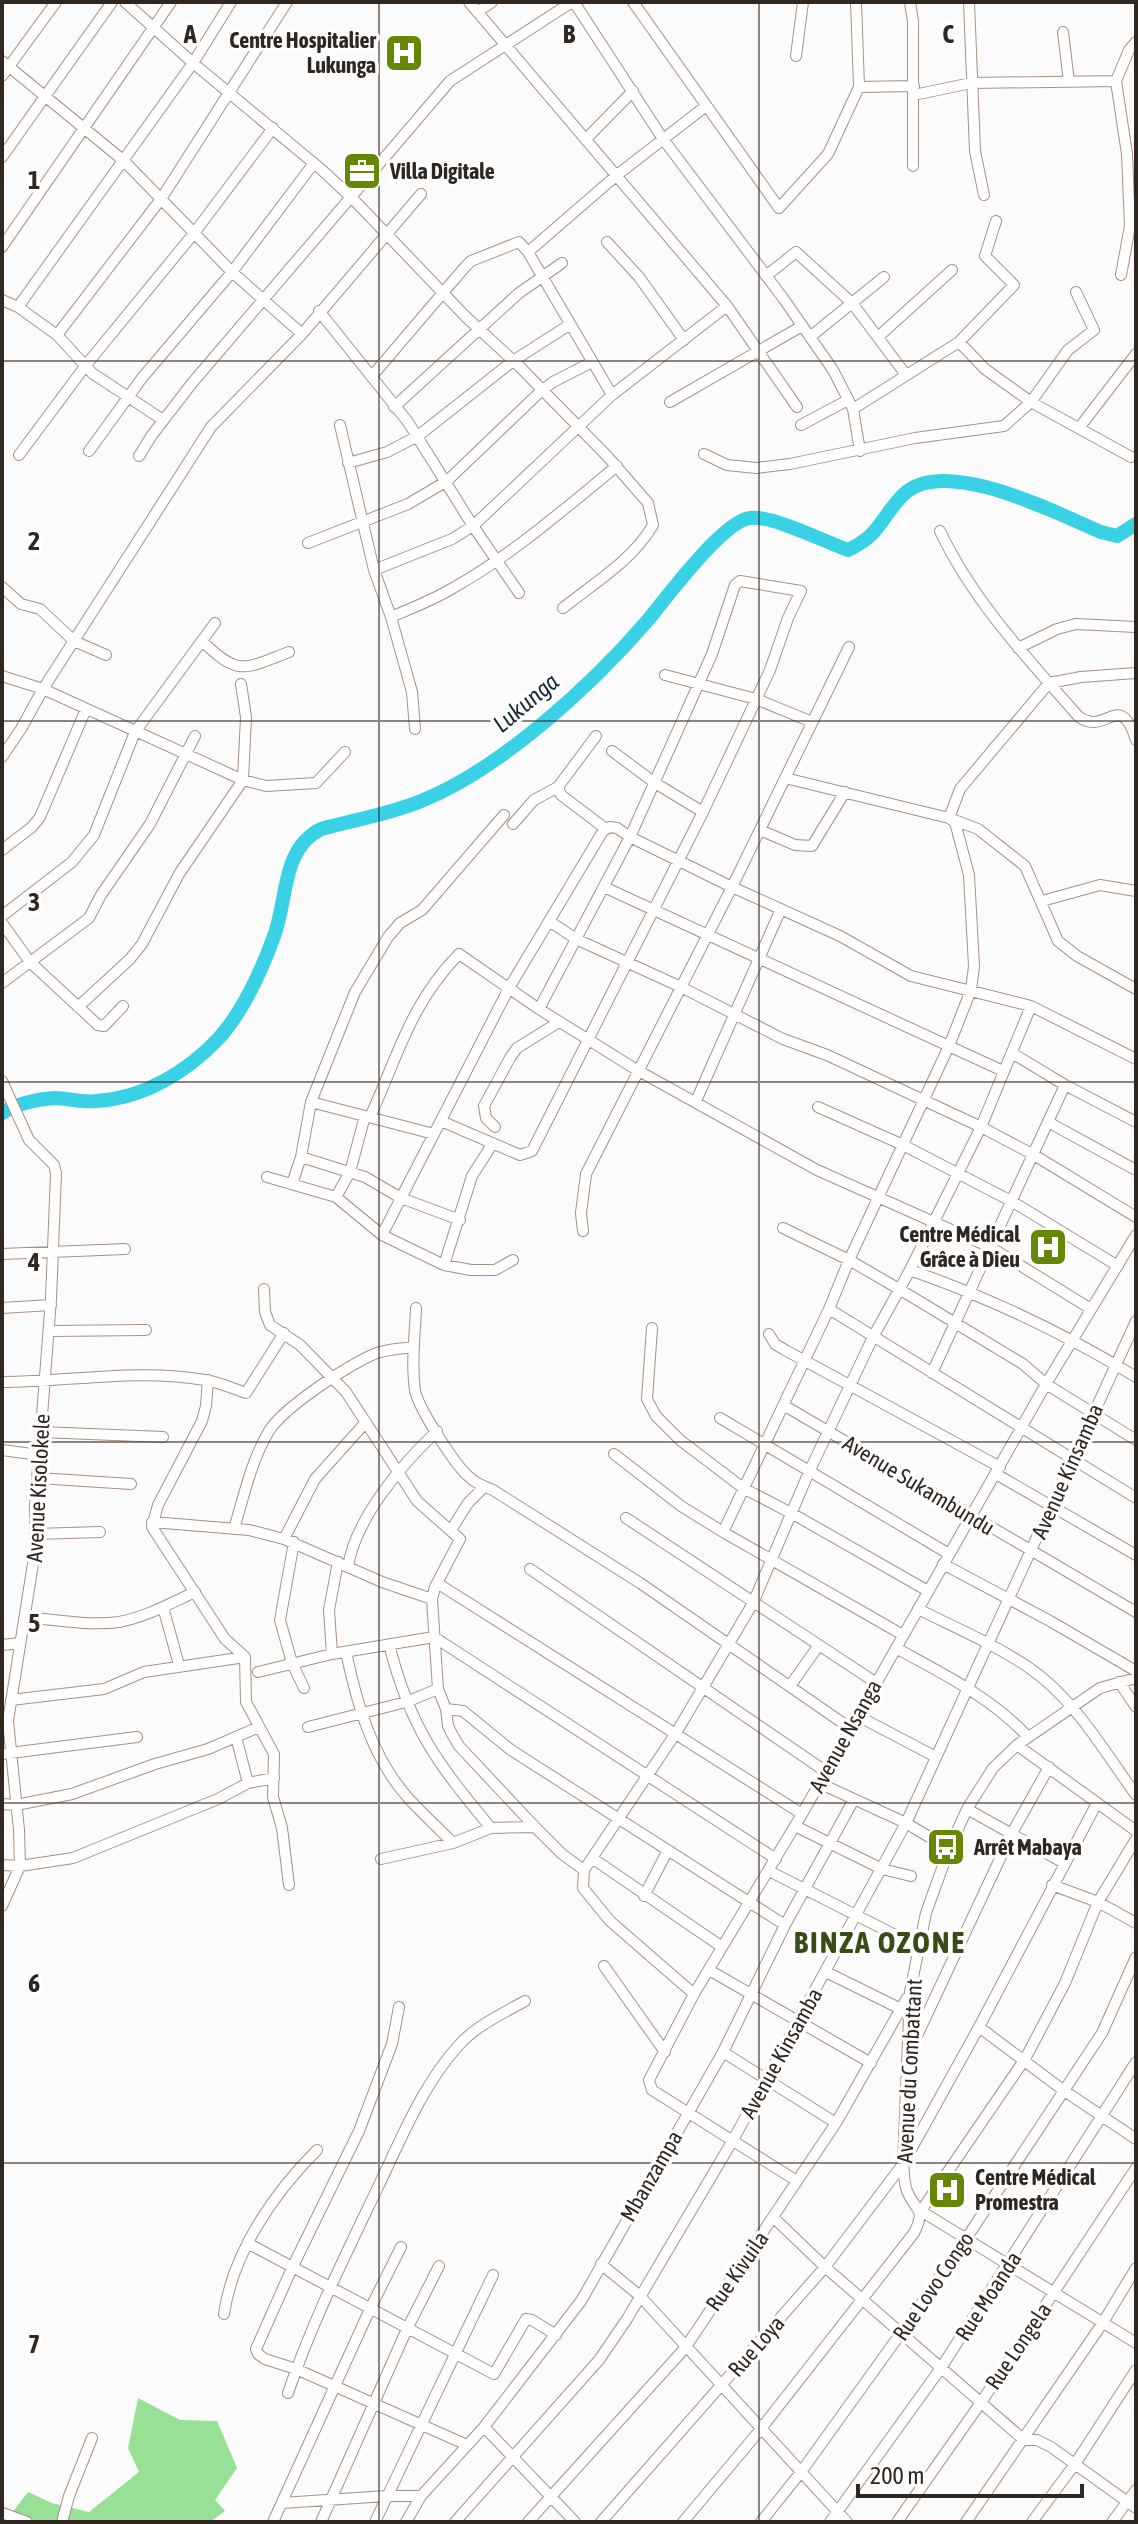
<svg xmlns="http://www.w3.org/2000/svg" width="1138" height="2524" viewBox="0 0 1138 2524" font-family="'Asap Condensed',sans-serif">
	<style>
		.forest { fill: #97e096 }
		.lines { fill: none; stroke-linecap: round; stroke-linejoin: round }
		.river { stroke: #39d1e6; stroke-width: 14 }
		.minor-casing { stroke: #aa9082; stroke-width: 12 }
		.minor { stroke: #fff; stroke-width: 10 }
		.grid { fill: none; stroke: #312721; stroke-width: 2; stroke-opacity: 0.55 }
		.labels { text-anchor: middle; stroke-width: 7; stroke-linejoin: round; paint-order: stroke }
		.poi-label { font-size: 22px; font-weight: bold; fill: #312721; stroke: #fff; text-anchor: start }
		.street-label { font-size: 22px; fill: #312721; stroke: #fff }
		.water-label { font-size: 24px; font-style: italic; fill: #162e32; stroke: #fff }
		.district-label { font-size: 30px; font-weight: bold; letter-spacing: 2px; fill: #394b16; stroke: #fff }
		.grid-label { font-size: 26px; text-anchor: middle; font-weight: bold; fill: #312721; stroke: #fff; stroke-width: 7; stroke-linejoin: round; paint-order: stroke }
	</style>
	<rect width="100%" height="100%" fill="#fbfbfb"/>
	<!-- forest -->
	<path class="forest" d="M138,2398L180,2420L217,2421L237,2468L215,2500L225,2511L210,2522H2V2515L8,2518L28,2492L52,2503L89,2512L139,2472L128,2448Z"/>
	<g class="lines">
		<!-- river -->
		<path class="river" d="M2,1113C16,1104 37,1099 54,1098C68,1098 83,1103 97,1101C144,1098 187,1072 219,1038C244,1010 261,972 274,936C288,899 281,849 321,829C354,820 390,814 421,801C501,769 592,685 648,620C666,598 723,521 750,518C773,515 825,542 848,550C882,534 881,516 904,494C945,455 1058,514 1101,532L1117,536L1136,524"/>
		<!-- minor casing -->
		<g class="minor-casing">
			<path id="minor" d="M125,2L193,63L322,170L352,198L466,317L519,366L608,457L648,503L653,525C633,560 594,583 563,608
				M469,2L727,306L797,407
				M574,2L663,139L783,298L833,370L853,409L860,451
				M633,2L779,208L828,154L859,87L914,86
				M856,2L859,87
				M910,2L913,21V166
				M969,2L975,151L984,195
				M477,12L492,2
				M1063,32L1069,82
				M796,56L803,2
				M2,61L124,161L232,272L302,334
				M2,76L56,2
				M914,95L971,83L1116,81
				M586,139L633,91
				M2,157L112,2
				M607,242L639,277L684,340
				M2,247L171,2
				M528,252L617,175L706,106
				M1121,275L1130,226L1127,154L1116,81L1129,50L1136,42
				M766,276L796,252L852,303L906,375
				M2,300L18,307L57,335L92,373L163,420
				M18,307L193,63L231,2
				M319,311L408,422L473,526L519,593
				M57,335L161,199L287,2
				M810,337L884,277
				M878,337L952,270
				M959,342L985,369L1031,402L1131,457
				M372,376L465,267L471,261L519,242L528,252L612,395
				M670,402L802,326
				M394,407L519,293L562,263
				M853,409L959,342L1014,285L985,256L996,221
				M340,425L374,570L391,617L412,692L415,729
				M801,425L848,400
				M1079,428L1136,354
				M89,451L142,378L232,272L314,163
				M704,454L727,465L756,468L790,464L915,438L1004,426L1031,402L1068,350L1094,330L1076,292
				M19,455L86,365L195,232L273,128
				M139,456L152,435L193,382L450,81L572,2
				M348,463L387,452L418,436L513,361L569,325
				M940,531C973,601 1028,659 1078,716C1105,738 1120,688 1136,740
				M308,543L408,504L447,481L541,391L553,382L592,362
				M374,570L452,539L473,526L612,395L727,306
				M2,587L21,604L40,609L74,641L106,655
				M391,617C412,608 433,600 453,588C512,555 564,509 617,466
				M202,641C239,677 244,669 289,652
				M1018,648L1057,629L1076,624L1136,627
				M665,675L756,699L812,722
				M2,676L43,689L243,780L266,786L316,783L345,752
				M612,751L655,783L703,812
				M2,757L21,729L43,689L211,427L302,334L421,194
				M785,778L949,818L978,829L1025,866L1058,941L1077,956L1136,989
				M558,787L561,795L606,829
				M949,818L960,789L1049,683L1081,677L1136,673
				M513,824L534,800L558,787L596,736
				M760,830L795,845L812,846L845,792
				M2,850L32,827L40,817L86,709
				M604,887L1003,1071
				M1042,901L1100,885L1136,891
				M2,916L72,862L94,835L135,732L215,623
				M549,921L576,939L681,987L783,1039L827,1055L981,1127L1034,1155L1136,1217
				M2,923L30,962L98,1025L104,1026L123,1006
				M2,983L89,918L101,895L150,824L195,736
				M78,1007L130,959L142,944L179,874L243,780L246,717L241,684
				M1012,1053L1065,1085L1136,1122
				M2,1081L29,1140L54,1165L56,1173L51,1299L35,1506V1551L8,1721L19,1830L20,1866L2,1906
				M696,1101L781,909
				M311,1102L434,1134
				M818,1107L903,1145L1013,1202L1118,1266
				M370,1117C398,1056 410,1004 459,954L539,1009L637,1070L817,1170L992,1248L1091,1309
				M441,1121L520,1155L532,1151L703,812L770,670L788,618L801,591L740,581L735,585L712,654L630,837L539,1009
				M1048,1122L1136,1170
				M495,1127L486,1118L484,1106L510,1058L517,1048L559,1022
				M301,1157L365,1177L401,1198L460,1220
				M267,1177L336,1197L382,1235L444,1265L471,1270H495L513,1260
				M292,1184L301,1157L311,1102L355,992L388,937L400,923L422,910L504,815
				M336,1197L350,1172L365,1116
				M783,1228L849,1260L899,1289L1023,1364L1046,1384L1136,1440
				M583,1231L581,1213L586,1174L732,887L849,647
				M382,1235L509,988L603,831L610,827L617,828L630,837L732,887L840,936L911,976L1031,1006L1136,1059
				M2,1254L125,1249
				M444,1265L472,1176L493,1143
				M910,1270C990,1298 1064,1333 1136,1377
				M264,1289L265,1312L270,1325L300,1345L346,1392L417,1501L460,1539L435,1587L432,1599L438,1689L446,1709L448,1726L452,1734L459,1746L535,1827L562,1854L584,1870
				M2,1308L51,1305
				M416,1308C415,1335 411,1363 415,1390C417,1406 454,1463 467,1475C475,1483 483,1486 493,1490L640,1583L850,1728
				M829,1309L1136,1498
				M652,1328L647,1399L656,1416L680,1440L743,1488L793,1514L928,1591
				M49,1331L146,1330
				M769,1334L775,1344L785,1350L1000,1467
				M932,1373L1065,1085
				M208,1380L206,1406L202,1421L158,1505L152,1527L225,1639L245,1657L246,1702L274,1754L273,1797L282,1828L289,1885
				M2,1382C69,1382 138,1368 205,1380C218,1382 232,1388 246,1393L284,1333
				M785,1406L1136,1612
				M720,1418L949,1554
				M41,1432L163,1437
				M2,1450L39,1455
				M614,1454L681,1506L723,1532L903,1635
				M996,1474L1136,1555
				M38,1478L131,1484
				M626,1518L875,1682
				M152,1522L249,1530L284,1539L382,1582L432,1599
				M234,1529C244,1496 251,1461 269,1431C284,1407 346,1367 372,1355C384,1349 401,1349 414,1347
				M451,1530L468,1503L483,1488
				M723,1532L829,1309L849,1260L949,1046L971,990L974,966L969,875L955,822L949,818
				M36,1534L100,1532
				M284,1539L315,1479L366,1422
				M294,1542L280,1620L292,1663L304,1688
				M943,1564L1050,1621L1136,1671
				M348,1567C355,1519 402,1464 437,1431
				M530,1569L825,1771
				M437,1583L802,1814
				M163,1607L179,1665
				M918,1609C954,1627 994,1644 1028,1667C1074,1698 1104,1751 1136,1795
				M25,1617C56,1620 89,1626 119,1622C146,1617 171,1603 195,1592
				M389,1644C410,1728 437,1763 491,1828
				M2,1645L20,1643
				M896,1648C943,1674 991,1697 1028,1737
				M346,1652C357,1704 372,1758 409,1799C423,1814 438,1828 453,1843
				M332,1654L329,1610L338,1562
				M258,1672L332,1654L434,1637L776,1859
				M1119,1682L1136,1707
				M790,1686L819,1645
				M11,1700L104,1689L144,1672L245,1657
				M446,1709L463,1711L511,1750L785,1925
				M856,1715L936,1757
				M308,1727L406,1702L438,1689
				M236,1737L248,1783
				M1017,1745L1136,1831
				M2,1754L137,1737
				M819,1783L906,1823L949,1849
				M2,1804L16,1805L72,1794L155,1764L208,1749L259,1727
				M967,1809L1064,1863
				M795,1826L882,1869L911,1876
				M1136,1839L1098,1902L1065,1983L1025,2059L921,2211L1136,2343
				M592,1858L722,1947
				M381,1859L453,1843L491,1828L535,1827
				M2,1865L20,1866L73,1858L218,1799L248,1783L274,1778
				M769,1871L919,1947
				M1052,1885L1098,1902L1136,1923
				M644,1896L668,1850
				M604,1966L665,2052
				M709,1970L871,2063
				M826,1972L901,2009
				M694,1994L610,1921L583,1888L584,1870L676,1733L753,1603L809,1472L873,1337L910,1270L981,1127L1031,1006
				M399,2007L392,2044L359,2131L292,2268L256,2349L258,2354L265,2359L296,2369L467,2445
				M979,2027L1063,2090L1136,2139
				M723,2052L836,2123
				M908,2055L1012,1833L1049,1767
				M797,2181L652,2090L649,2080L694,1994L802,1814L1046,1384L1136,1235
				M774,2218L825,2267L1024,2440H1037L1051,2447L1136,2508
				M249,2244L494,2374L526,2319L532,2320L556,2335
				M601,2264L640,2296L847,2522
				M224,2314C233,2252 274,2193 317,2150
				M288,2393C312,2322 346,2254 378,2187C401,2139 423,2084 459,2045C477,2025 502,2014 525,2001
				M484,2427L575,2522
				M282,2503L386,2496H421
				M2,2513L27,2522
				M62,2522L69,2496L92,2438
				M273,2522L370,2309L401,2247
				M321,2522L407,2329L439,2266
				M375,2522L493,2275
				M406,2522L421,2496L484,2427L581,2301L723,2052L785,1925L853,1801
				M455,2522L599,2360L627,2319L733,2140L906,1823L1136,1321
				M528,2522L685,2348L836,2123L907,1998
				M601,2522L825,2267L903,2164L979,2027L1097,1803
				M683,2522L760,2430L914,2233C927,2207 915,2212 907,2191C904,2183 904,2173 903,2164L910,1992L926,1913L949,1849L967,1809L993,1768L1017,1745L1100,1688L1136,1678
				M761,2522L801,2472L901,2333L966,2239L1102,2033L1136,1957
				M830,2522L941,2368L1136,2062
				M897,2522L982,2401L1136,2168
				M966,2522L1102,2324L1136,2268
				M1032,2522L1075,2464L1136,2370
				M1112,2522L1136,2490"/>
		</g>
		<!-- minor -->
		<use href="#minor" class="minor"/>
	</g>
	<!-- grid -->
	<path class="grid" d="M379,2V2522M759,2V2522M2,361H1136M2,721H1136M2,1082H1136M2,1442H1136M2,1803H1136M2,2163H1136"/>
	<!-- icons -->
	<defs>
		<g id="hospital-square" transform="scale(2)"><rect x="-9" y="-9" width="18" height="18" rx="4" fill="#658704" stroke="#fff"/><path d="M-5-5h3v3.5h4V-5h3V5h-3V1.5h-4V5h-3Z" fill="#fff"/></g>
		<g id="office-square" transform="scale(2)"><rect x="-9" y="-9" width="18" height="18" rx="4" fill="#658704" stroke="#fff"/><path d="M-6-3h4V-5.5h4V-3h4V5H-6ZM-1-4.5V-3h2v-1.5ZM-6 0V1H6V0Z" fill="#fff"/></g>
		<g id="bus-square" transform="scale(2)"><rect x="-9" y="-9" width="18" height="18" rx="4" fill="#658704" stroke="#fff"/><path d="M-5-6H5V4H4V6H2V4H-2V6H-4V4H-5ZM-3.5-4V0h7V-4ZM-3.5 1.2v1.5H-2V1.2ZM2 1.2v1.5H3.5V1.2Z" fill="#fff"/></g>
	</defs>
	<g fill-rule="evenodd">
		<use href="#hospital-square" x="404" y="53"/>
		<use href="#office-square" x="362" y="171"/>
		<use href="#hospital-square" x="1048" y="1247"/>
		<use href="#bus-square" x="946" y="1847"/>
		<use href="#hospital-square" x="947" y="2190"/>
	</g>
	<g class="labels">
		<!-- poi labels -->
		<g class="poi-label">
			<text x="376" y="48" text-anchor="end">Centre Hospitalier<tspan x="376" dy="25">Lukunga</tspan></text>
			<text x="390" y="179">Villa Digitale</text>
			<text x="1020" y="1242" text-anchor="end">Centre Médical<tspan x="1020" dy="25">Grâce à Dieu</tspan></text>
			<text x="974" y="1855">Arrêt Mabaya</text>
			<text x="975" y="2185">Centre Médical<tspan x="975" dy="25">Promestra</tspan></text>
		</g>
		<!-- street labels -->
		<g class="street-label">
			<text transform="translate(1067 1471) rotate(-66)" y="8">Avenue Kinsamba</text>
			<text transform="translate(919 1485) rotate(31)" y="8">Avenue Sukambundu</text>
			<text transform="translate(38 1488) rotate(-87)" y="8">Avenue Kisolokele</text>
			<text transform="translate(845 1736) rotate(-61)" y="8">Avenue Nsanga</text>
			<text transform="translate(781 2053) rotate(-61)" y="8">Avenue Kinsamba</text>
			<text transform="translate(909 2071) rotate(-87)" y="8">Avenue du Combattant</text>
			<text transform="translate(651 2176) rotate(-60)" y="8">Mbanzampa</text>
			<text transform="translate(737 2271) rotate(-55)" y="8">Rue Kivuila</text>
			<text transform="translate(933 2286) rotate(-56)" y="8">Rue Lovo Congo</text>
			<text transform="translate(988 2296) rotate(-57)" y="8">Rue Moanda</text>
			<text transform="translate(756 2346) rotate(-49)" y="8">Rue Loya</text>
			<text transform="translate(1018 2346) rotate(-56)" y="8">Rue Longela</text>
		</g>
		<!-- water labels -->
		<g class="water-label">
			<text transform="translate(526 703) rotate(-40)" y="8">Lukunga</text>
		</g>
		<!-- district labels -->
		<g class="district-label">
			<text x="880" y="1953">BINZA OZONE</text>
		</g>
	</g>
	<g class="grid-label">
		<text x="190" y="43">A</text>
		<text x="569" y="43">B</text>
		<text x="948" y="43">C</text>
		<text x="34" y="189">1</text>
		<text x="34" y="550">2</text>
		<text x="34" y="911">3</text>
		<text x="34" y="1271">4</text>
		<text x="34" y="1632">5</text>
		<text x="34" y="1992">6</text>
		<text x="34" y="2353">7</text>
	</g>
	<!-- border -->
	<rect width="1138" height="2524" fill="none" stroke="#312721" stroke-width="8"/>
	<!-- scale -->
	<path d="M858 2484v12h224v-12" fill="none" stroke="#312721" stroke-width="4"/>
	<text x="870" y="2484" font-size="24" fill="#312721" stroke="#ffffff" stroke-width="6" paint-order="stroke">200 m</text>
</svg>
